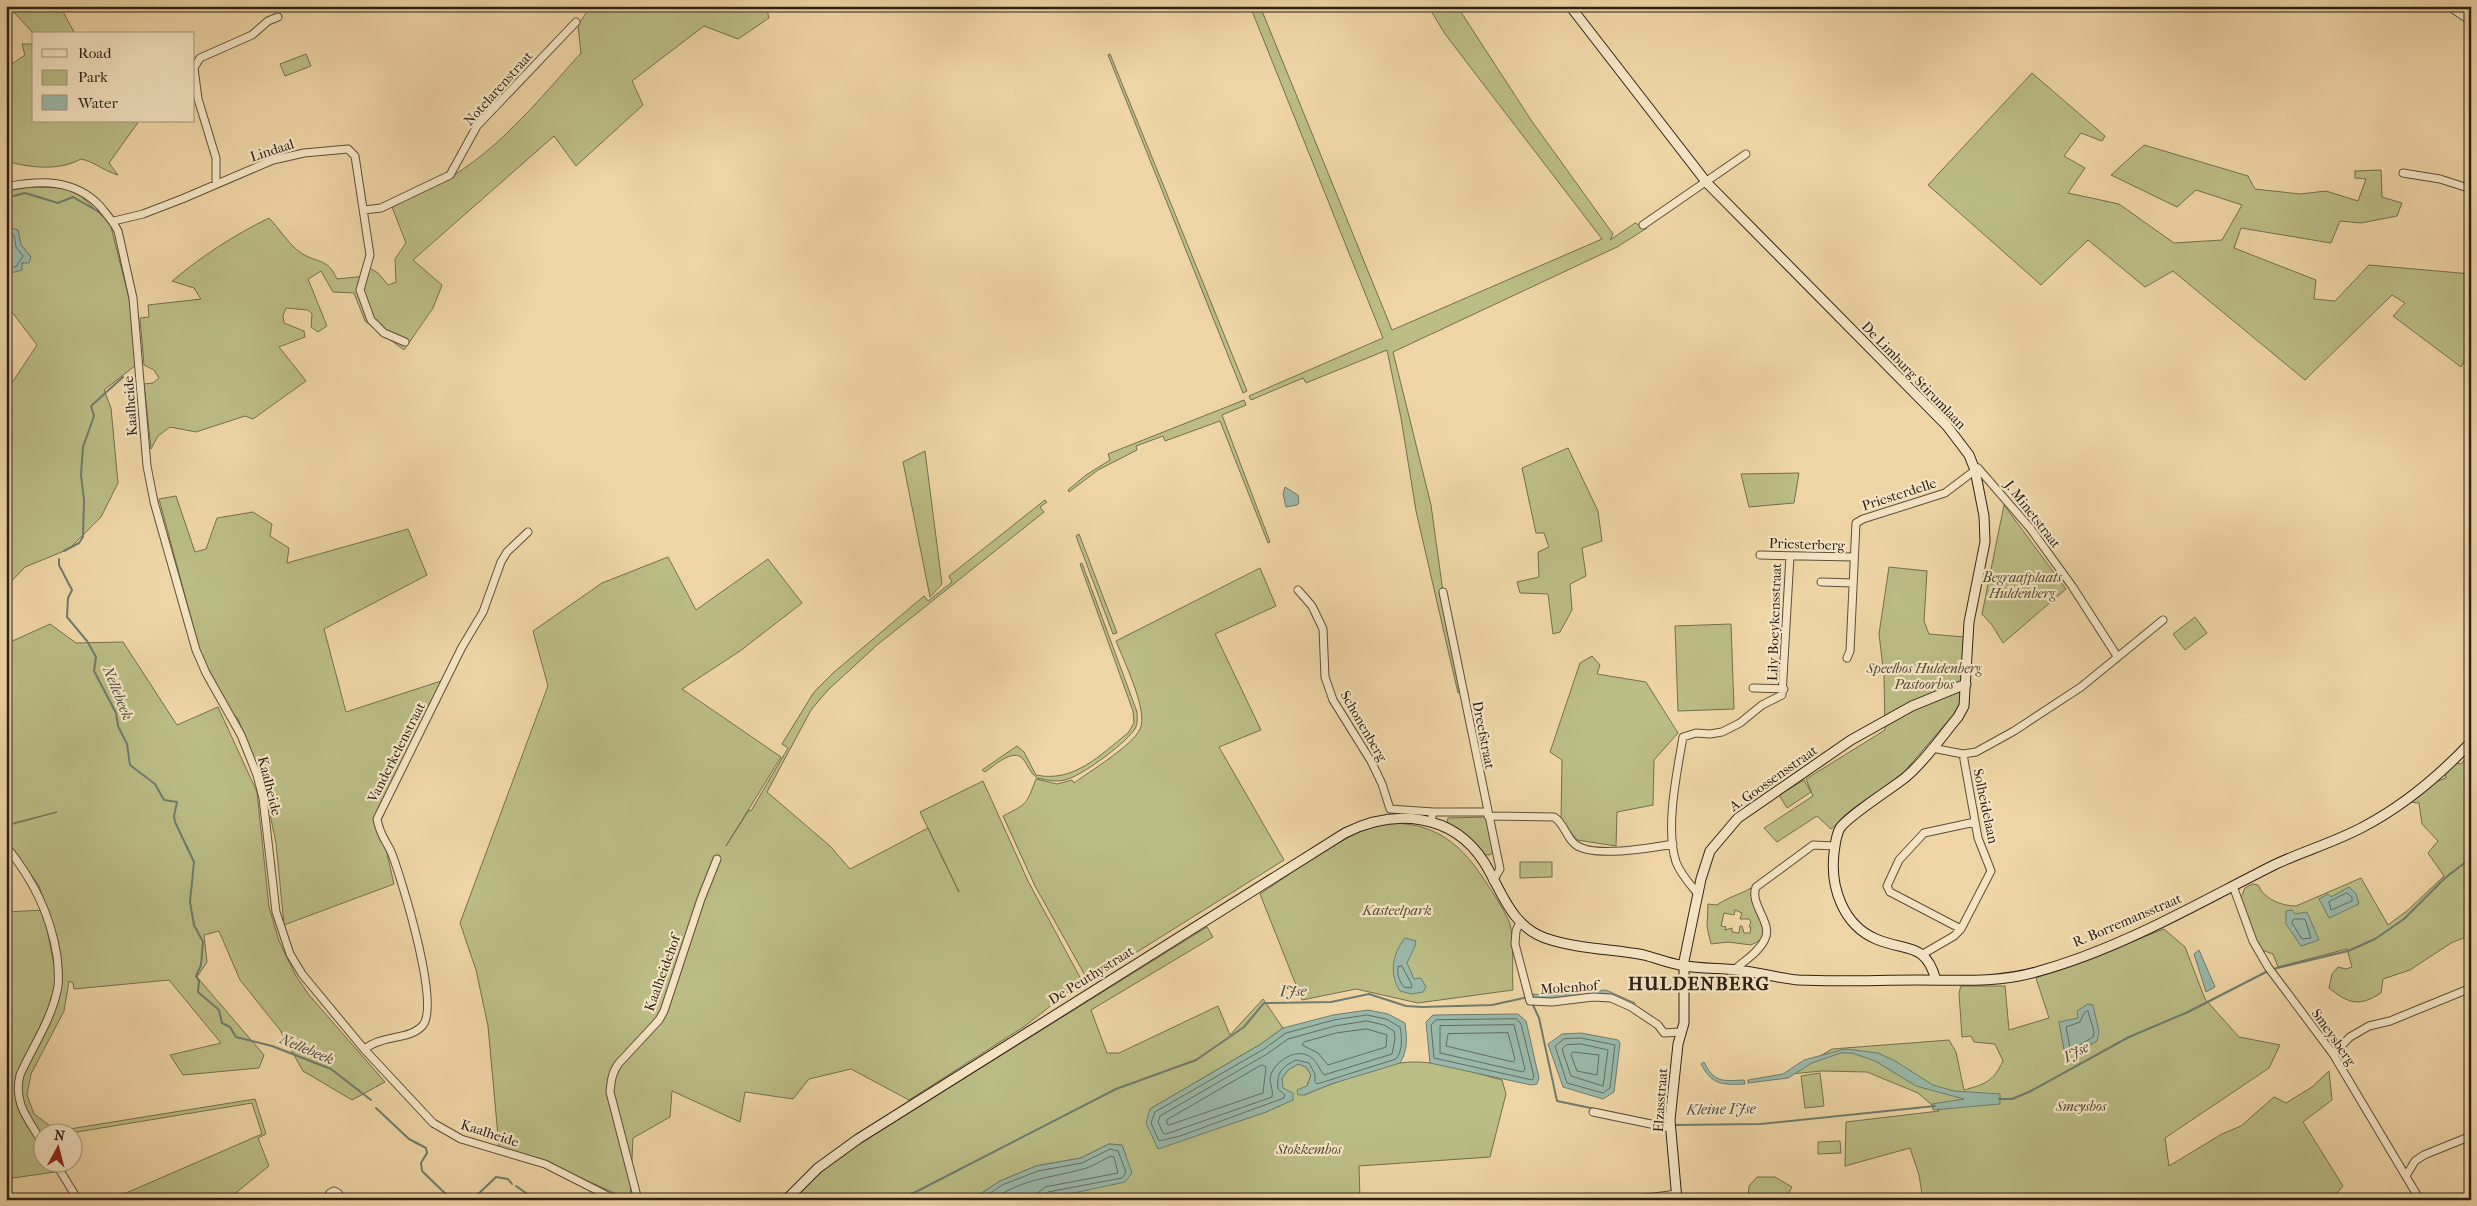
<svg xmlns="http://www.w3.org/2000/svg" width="2477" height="1206" viewBox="0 0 2477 1206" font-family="'IM FELL French Canon',serif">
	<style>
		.green { fill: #bbbd85; stroke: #746f4e; fill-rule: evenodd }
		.water { fill: #9ab8a9; stroke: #6e7c6f }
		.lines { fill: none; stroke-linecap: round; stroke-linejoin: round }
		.shore { stroke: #636c60; stroke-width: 1 }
		.stream { stroke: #6e7c6f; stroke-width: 2 }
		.street-casing { stroke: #5d4e3a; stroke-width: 9 }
		.secondary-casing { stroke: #2c2117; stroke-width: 11 }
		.street { stroke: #f5e4c4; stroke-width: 7 }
		.secondary { stroke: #f5e4c4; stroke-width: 9 }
		.labels { text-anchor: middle; stroke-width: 4.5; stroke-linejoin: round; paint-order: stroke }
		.street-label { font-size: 14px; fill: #2c2117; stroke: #f5e4c4 }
		.park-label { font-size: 14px; font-style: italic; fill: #504832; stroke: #f5e4c4 }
		.water-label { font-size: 15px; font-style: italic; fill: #4d4e43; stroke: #f5e4c4 }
		.district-label { font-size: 19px; font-weight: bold; letter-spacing: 1px; fill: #2c2117; stroke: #f5e4c4 }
	</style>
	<rect width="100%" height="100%" fill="#efd5a5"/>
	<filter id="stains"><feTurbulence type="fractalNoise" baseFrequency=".004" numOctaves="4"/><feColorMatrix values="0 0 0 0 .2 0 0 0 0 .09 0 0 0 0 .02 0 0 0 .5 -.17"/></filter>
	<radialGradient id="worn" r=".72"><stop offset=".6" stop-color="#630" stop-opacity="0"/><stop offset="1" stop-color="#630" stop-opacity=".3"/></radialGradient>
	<!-- green -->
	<path class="green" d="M60,6L75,34H34L9,7Z
		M591,6H766L769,18L738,39L704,26L632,81L643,105L576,166L554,136L413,260L442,285L433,308L404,350L365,321L354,293L333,292L321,271L308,279L327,326L318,332L311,327L312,314L308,310L286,308L283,316L284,323L304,331L305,337L279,347L306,381L253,419L245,416L196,432L170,427L158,436L151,449L144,384L153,383L159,378L154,370L144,365L140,318L149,317L148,305L201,299L194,288L172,281C202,256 234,235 269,218C279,228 289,245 301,253C318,264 327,257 337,279L366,276L368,267L378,273L388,285L396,282L395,259L406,243L392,207C412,196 435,187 454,175C504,144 542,96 581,53L578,25Z
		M1250,6H1260L1392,330L1602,239L1445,34L1428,6H1457L1531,120L1613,234L1610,240L1635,223L1647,228L1617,247L1393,352L1431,505L1443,592L1463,691L1458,693L1416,511L1401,418L1387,350L1306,383L1303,378L1251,400L1249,396L1383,338Z
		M22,44H34V121H139L109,163L118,175C102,170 95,162 81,159C59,171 30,168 6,161V68L25,55Z
		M306,54L311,66L285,76L280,64Z
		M1110,54L1247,391L1243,393L1108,55Z
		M2032,73L2105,136L2102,141L2081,133L2064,156L2085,168L2068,193L2119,204L2174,243L2222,240L2242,205L2196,190L2177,207L2111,175L2144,145L2248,176L2255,189L2300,194L2326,191L2358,201L2366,179L2355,178V171L2381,170L2382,197L2402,203L2397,216L2361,223L2340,221L2331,243L2241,228L2234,248L2316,280L2314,299L2335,301L2369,265L2471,274V350L2461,367L2393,316L2405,303L2392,295L2305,380L2173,271L2145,287L2088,240L2041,285L1928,185Z
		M30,187L66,188L81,196L110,223L130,302L136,365L104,390L111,408L118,483L101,517L69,549L25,567L6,587V392L37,345L6,304V269L11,273L31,257L21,245L18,231L10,227L6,228V191Z
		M1244,400L1246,405L1222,415L1270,542L1268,543L1220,421L1165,441L1163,436L1136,446L1137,450L1098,470L1069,492L1068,490L1086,475L1110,460L1108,454Z
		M1568,448L1598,511L1602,541L1582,548L1586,576L1570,584L1572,610L1560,632L1553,634L1548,594L1520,593L1517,582L1539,577L1538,552L1549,547L1544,533H1536L1522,468Z
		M925,451L942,584L930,597L903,462Z
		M1799,473L1794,503L1749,507L1741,474Z
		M176,496L195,552L206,549L217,518L253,512L272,524L270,536L289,548L287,563L408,529L427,575L324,629L346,712L441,681L380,823L394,884L284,925L276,843L266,795L257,765L238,719L223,702L201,655L159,499Z
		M1045,500L1047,502L1040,507L1044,512L877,645L828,690L811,710L767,792L830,846L850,869L928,828L959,892L920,812L983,781L1028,881L1082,981L1025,1026L909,1100L851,1069L809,1079L793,1099L745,1092L740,1122L672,1091L670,1117L633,1138L630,1200L534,1157L499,1147L488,1026L476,970L460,923L548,686L533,631L602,583L668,557L696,610L768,559L802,603L740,651L682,689L781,757L726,846L749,810L751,811L788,748L782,744L814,692L833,673L924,596L928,601L952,582L949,576Z
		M2004,505L2066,589L2003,643L1992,625L1982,614Z
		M1079,534L1117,633L1113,634L1076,536Z
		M1082,563L1137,712C1137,717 1138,722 1136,727C1128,742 1084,774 1068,779C1057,783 1047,780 1037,778C1030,773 1028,765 1023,759C1013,747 993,767 985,772L982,770L1017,746L1024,752L1036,775C1074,783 1100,755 1128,733L1134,723L1133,711L1080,564Z
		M1889,567L1927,571L1924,621L1929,634L1965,637L1960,707L1904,772L1831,829L1817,816L1777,842L1764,828L1813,796L1806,779L1885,730L1884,676L1879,634Z
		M1260,568L1276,606L1215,634L1261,730L1219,747L1284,860L1092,980L1086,977L1035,886L1003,816C1028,803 1026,805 1036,779L1057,784L1072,780L1074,783C1090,771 1132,746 1140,729C1149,712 1123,659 1116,641Z
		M2195,617L2207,633L2185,650L2173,634Z
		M50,624L76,643L123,642L177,725L218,707L257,792L269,907L279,941L296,976L309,995L385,1082L352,1100L303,1071L280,1030L240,980L219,931L204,935L207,962L197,977L264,1055L259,1068L183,1075L170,1055L221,1043L169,980L74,989L73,983L69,981L64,1011L31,1074L27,1095L34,1114L57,1131L255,1099L266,1134L258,1138L269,1166L227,1200H110L262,1134L252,1103L71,1133L42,1134V1164H57L62,1171L6,1179V912L43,910L56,974L48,912L39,886L6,839V826L57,812L6,825V644Z
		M1731,624L1734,709L1678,711L1675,626Z
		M1592,656L1600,665L1597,674L1646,682L1678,733L1654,760L1653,805L1617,812L1616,846L1577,840L1561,820L1562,760L1550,752L1580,663Z
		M2471,752V935L2451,943L2410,970L2383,979L2381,993C2359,1007 2349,1004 2329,988L2332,974L2338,967L2346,969L2352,967L2347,949L2278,967L2273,954L2259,949L2240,900L2245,888L2252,884L2258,885C2264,899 2281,906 2296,906L2361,878L2388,925L2408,910L2444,876L2428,853L2438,841L2422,824L2419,803L2410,802L2435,782L2446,778L2445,773L2455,763L2461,764Z
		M1804,780L1811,792L1787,808L1779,795Z
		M1486,817L1493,853L1489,855L1481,854L1468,837L1447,822L1448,818Z
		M1385,823C1437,822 1462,844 1489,887C1497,899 1505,912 1510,924C1514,939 1512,973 1513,990L1418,1003L1356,989L1302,1000L1260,894C1300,868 1338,836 1385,823Z
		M1520,862H1552V877L1520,878Z
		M1751,888L1765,931L1763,939L1751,945L1728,942L1711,944L1707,927L1708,904L1717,905C1728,897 1739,895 1751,888ZM1735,910L1742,913L1740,919H1749L1751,922L1749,927H1751L1750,933H1744L1742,926H1740L1739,933L1732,932V928L1725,930L1726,927L1721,926L1724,913L1734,915Z
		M1207,927L1213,937L1091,1010L1107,1053H1119L1218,1006L1230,1035L1263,999L1283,1028L1261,1044L1150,1109L1158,1148L1266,1112L1292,1100L1282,1088V1078L1288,1070L1298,1064L1306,1067L1311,1075L1307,1086L1303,1090L1304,1095C1331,1084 1372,1068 1400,1063C1433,1058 1470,1072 1502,1080L1506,1094L1490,1157L1359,1166L1360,1200H1041L1126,1156L1122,1145L1109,1144L1081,1158L1036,1166L1000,1181L971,1200H795L811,1180L846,1152Z
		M2164,929L2185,947L2205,999L2239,1037L2280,1045L2269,1068L2165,1138L2169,1166L2222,1134L2241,1126L2274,1097L2286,1103L2312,1087L2329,1071L2332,1100L2303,1122L2343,1186L2331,1200H1923L1919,1175L1910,1148L1845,1166L1846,1122L1939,1111L1918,1093L1867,1072L1822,1071L1790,1074L1832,1049L1949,1040L1956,1052L1964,1090C1985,1084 1993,1082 2003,1061L1995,1044L1974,1042L1971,1036L1962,1037L1959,993L1961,986H2005L2009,1030L2049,1018L2036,978Z
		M1820,1073L1824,1106L1805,1108L1801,1076Z
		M1840,1141L1841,1153L1818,1154V1142Z
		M1757,1177H1775L1792,1187L1785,1200H1748L1749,1186Z"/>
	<!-- water -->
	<path class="water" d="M9,227L18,230L21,245L31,257L29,263H22V270L11,273L6,269V228Z
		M1285,487L1298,495L1299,503L1297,505L1286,507L1283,494Z
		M2349,887L2356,894L2359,904L2329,918L2319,899L2328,894L2331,897Z
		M2292,910L2295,914L2307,912L2319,940L2301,946L2286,924V911Z
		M1405,938L1416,941L1415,946L1407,963L1414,979L1421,978L1426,987L1423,992L1412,994L1400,991C1389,974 1392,954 1405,938Z
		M2199,950L2215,987L2206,992L2194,954Z
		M1606,990L1635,1003L1633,1006C1624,1002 1613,995 1603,994C1586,993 1541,1007 1529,994L1555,995Z
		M2088,1004L2093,1005L2099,1032L2097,1041L2076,1053H2068L2064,1050L2059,1022L2078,1018L2077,1011Z
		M1368,1010L1388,1014L1405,1023C1407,1038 1408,1050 1400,1063L1331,1084L1304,1095H1298L1297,1090L1307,1086L1311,1075L1306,1067L1298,1064L1288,1070L1282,1078L1283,1088L1293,1093V1100L1266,1112L1158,1149L1146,1123L1150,1109L1261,1044L1283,1028L1333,1015Z
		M1518,1014L1526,1021L1539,1078L1537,1084L1531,1085L1430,1063L1426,1022L1433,1015Z
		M1581,1033L1618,1040L1620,1043L1614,1092L1603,1099L1563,1087L1548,1044L1562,1034Z
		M1845,1049L1878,1053L1895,1061L1933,1085L1954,1091L2000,1094V1104L1933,1110L1932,1104L1964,1099L1916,1086L1875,1061L1852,1053H1841L1812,1063L1788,1078L1748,1083V1080L1783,1074L1804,1060Z
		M1704,1062C1714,1083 1723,1081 1744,1080L1745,1084C1722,1085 1712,1085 1701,1064Z
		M1109,1144L1122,1145L1132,1173L1125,1182L1041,1200H971L1000,1181L1036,1166L1081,1158Z"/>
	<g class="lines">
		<!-- shore -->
		<path class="shore" d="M6,232L14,235L16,247L23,256L16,267L6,266
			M2347,893L2352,897V901L2331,910L2329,902Z
			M2294,919H2305L2311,938L2302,939L2292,923Z
			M1402,966L1412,985L1411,988L1404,987C1399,981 1397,974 1398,967Z
			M2088,1011L2094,1032L2093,1037L2075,1048H2070L2066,1027L2080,1022L2084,1013Z
			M1367,1015L1386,1019L1400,1027C1402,1038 1403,1050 1396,1059L1317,1084L1315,1082V1074L1309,1063L1296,1060C1282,1067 1276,1073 1278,1089L1285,1095L1284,1098L1180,1136L1159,1141L1151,1123L1155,1112L1264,1049L1286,1033L1334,1020Z
			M1517,1019L1521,1024L1534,1077L1532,1080L1434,1058L1431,1025L1436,1020Z
			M1367,1021L1384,1025L1394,1031L1395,1039L1392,1054L1324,1075C1320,1071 1318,1063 1313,1059C1300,1046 1277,1059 1271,1074C1268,1082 1274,1090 1272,1097L1166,1134L1163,1133L1158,1122L1160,1116L1267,1054L1288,1039L1335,1026Z
			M1514,1025L1525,1069L1523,1072L1440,1053V1026Z
			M1367,1029L1387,1035L1386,1047L1328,1065L1318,1053L1302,1045L1304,1042L1336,1033Z
			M1508,1033L1515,1059L1513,1062L1446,1046L1448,1034Z
			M1581,1038L1615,1045L1610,1088L1603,1093L1567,1083L1555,1046L1564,1039Z
			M1581,1044L1608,1050L1603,1086L1571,1076L1562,1049L1566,1045Z
			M1573,1052L1599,1055L1597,1075L1577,1071L1571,1055Z
			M1262,1065L1266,1067L1263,1093L1169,1125L1167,1124V1120Z
			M980,1200L1002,1185L1038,1171L1082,1163L1110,1149L1118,1151L1126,1172L1122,1178L1048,1192L1044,1200
			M992,1200C1024,1178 1047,1179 1083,1169C1092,1167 1102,1160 1111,1156L1114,1157L1118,1173L1045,1187L1039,1192L1037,1200"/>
		<!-- stream -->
		<path class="stream" d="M6,198L25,193L58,203L73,197L101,213
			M64,551L79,543L83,537L84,500L81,475L83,447L94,416L91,406L123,377
			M59,559V565L72,590L68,598L67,617L87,641L96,657L94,671L116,713L118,726L127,744L130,765L155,784L164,800L177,802L174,816L175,822L194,862L190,902L194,925L203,942L201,965L196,976L199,981L198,992L219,1010L222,1023L230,1027L236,1037L272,1046L331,1069L371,1100
			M2273,969L2348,951L2375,939L2404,919L2445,878L2471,858
			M1533,1005L1539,1018L1557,1101L1668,1124
			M1999,1099H2012L2029,1092L2129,1037L2188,1012L2268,971
			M376,1108L409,1139L426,1148L427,1153L421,1163L422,1171L452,1200
			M1673,1125L1760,1124L1935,1106
			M516,1186L536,1200
			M472,1200L496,1177L508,1179L512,1184
			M900,1200L1116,1089L1196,1060L1244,1027L1264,1003L1331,1002L1369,994L1406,1006L1422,1007L1492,1005L1528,997"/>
		<!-- street casing -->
		<g class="street-casing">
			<path id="street" d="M2448,6L2471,21
				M2403,173L2440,179L2471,189
				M216,184V158L198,99L194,68L200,58L252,35L268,21L278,17
				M6,187C41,180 74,179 100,206C107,215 113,221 118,231L133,298L147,466L154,502L196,650L206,673L241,735L257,775L263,798L276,912L290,954L302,974L364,1049L433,1123L461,1139L545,1164L616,1200
				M364,210L381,208L450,175L477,126L576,22
				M114,221L143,214L182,199L273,160L304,153L348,149L355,156L370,255L360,290L371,320L384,333L405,342
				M1643,225L1746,154
				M1760,555L1854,557
				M1821,582L1853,583
				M1298,590L1312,606L1323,629L1325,677L1333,700L1371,761L1382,784L1390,809L1433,812
				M1443,592L1500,869L1493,881
				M1847,658L1850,651L1856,523L1863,519L1945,493L1978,468L2030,528L2072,586L2117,656
				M1753,688L1784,689
				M1932,748L1963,754L1976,752L2014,731L2081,687L2163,620
				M1488,816L1554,817C1565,824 1566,838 1576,845C1594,858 1651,848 1673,844
				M1431,822L1433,812H1487
				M6,846C33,880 50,913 57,956C58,967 60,980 57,991C51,1020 32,1048 20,1075C13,1103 28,1119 42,1142
				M2233,886L2253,941L2268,967L2333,1054L2420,1200
				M1698,894C1690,884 1681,875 1676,862C1665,828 1677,772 1683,737L1696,733L1710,734L1722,732L1740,723L1762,705L1782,695L1790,556
				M1520,922L1516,931L1515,944L1530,1001L1552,1002L1593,997L1611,998L1631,1007L1658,1025L1664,1033L1680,1032
				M1961,929L1890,892L1887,886L1899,860L1924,833L1975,822
				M1923,954L1954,936L1961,929L1991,871L1978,838L1963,754
				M1734,970C1744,961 1759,952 1765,939C1773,923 1749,904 1756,887L1813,845L1835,846
				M364,1049C369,1046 375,1042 381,1041C395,1036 413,1037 423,1025C440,1003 402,881 392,854C386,840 380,836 377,819L462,647L483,612L501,562L507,552L528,532
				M2333,1054L2350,1037L2369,1026L2390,1021L2471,988
				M1593,1112L1670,1128
				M56,1164L78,1200
				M2406,1176L2415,1161L2424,1155L2471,1136
				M327,1200L330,1193L334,1191L338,1193L341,1200
				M638,1200L610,1092C611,1081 612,1072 619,1063L659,1020L664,1011L701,899L717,859
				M1631,1200L1677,1194"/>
		</g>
		<!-- secondary casing -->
		<g class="secondary-casing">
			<path id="secondary" d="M1570,6L1707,183L1947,426L1969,455L1975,470L1984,516L1985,542L1969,622L1964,706L1958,717C1942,736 1926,760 1906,777C1891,789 1849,815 1840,828C1836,835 1835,845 1834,853C1830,887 1843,925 1876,939C1906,952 1925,941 1936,980
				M786,1200L818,1168L858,1139L1345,833C1393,809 1452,812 1484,862C1502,891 1510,925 1545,938C1577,949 1612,949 1644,955C1656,958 1668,963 1680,965C1699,969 1718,968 1737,970C1757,972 1778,978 1798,980C1838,982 1878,980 1918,980C1958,980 1997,983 2036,972C2121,949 2198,903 2276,864C2304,851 2335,842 2363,827C2403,806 2440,775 2471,742
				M1677,1200L1670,1120L1678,1044L1684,1023V961L1701,879L1710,851L1738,818L1851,740L1912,706L1966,684"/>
		</g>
		<!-- street -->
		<use href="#street" class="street"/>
		<!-- secondary -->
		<use href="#secondary" class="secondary"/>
	</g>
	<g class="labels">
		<!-- street labels -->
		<g class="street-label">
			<text transform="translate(498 88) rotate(-48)" y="5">Notelarenstraat</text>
			<text transform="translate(272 150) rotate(-18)" y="5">Lindaal</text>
			<text transform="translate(1914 375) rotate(46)" y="5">De Limburg Stirumlaan</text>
			<text transform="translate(130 406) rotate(-94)" y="5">Kaalheide</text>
			<text transform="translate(1899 494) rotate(-18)" y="5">Priesterdelle</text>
			<text transform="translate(2033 514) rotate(52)" y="5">J. Minetstraat</text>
			<text transform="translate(1807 544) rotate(2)" y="5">Priesterberg</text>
			<text transform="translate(1774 622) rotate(-88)" y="5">Lily Boeykensstraat</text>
			<text transform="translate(1364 726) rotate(60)" y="5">Schonenberg</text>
			<text transform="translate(1484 735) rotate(79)" y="5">Dreefstraat</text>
			<text transform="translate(396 752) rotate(-63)" y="5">Vanderkelenstraat</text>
			<text transform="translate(1773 778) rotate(-35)" y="5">A. Goossensstraat</text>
			<text transform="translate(270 786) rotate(76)" y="5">Kaalheide</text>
			<text transform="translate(1986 806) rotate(78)" y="5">Solheidelaan</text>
			<text transform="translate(2127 920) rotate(-23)" y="5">R. Borremansstraat</text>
			<text transform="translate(662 973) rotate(-70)" y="5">Kaalheidehof</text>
			<text transform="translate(1091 975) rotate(-32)" y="5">De Peuthystraat</text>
			<text transform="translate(1569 987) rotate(-4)" y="5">Molenhof</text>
			<text transform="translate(2334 1037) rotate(55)" y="5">Smeysberg</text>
			<text transform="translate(1660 1100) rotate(-86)" y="5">Elzasstraat</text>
			<text transform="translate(490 1133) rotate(18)" y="5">Kaalheide</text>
		</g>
		<!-- park labels -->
		<g class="park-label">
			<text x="2022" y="582">Begraafplaats<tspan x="2022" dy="16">Huldenberg</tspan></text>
			<text x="1924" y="673">Speelbos Huldenberg<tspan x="1924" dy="16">Pastoorbos</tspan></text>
			<text x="1397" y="915">Kasteelpark</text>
			<text x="2081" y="1111">Smeysbos</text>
			<text x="1309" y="1154">Stokkembos</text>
		</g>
		<!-- water labels -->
		<g class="water-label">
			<text transform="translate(118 693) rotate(68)" y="5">Nellebeek</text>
			<text transform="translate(1293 991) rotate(-1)" y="5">IJse</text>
			<text transform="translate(307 1049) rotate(23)" y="5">Nellebeek</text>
			<text transform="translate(2076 1052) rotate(-28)" y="5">IJse</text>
			<text transform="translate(1721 1109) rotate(-1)" y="5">Kleine IJse</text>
		</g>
		<!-- district labels -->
		<g class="district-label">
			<text x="1699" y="990">HULDENBERG</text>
		</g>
	</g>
	<!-- margin -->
	<rect width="2477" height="1206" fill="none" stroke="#efd5a5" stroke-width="25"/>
	<rect x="8" y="8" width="2462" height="1191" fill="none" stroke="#2c2117" stroke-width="2.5"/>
	<rect x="12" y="12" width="2452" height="1181" fill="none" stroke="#2c2117"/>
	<!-- legend -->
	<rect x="32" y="32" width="162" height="90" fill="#f5e4c4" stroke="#a5967f"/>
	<rect x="42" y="49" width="25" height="8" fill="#f5e4c4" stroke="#a5967f"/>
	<text x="78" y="58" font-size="15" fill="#2c2117">Road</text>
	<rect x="42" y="70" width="25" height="15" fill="#bbbd85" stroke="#a5967f"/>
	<text x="78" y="82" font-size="15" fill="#2c2117">Park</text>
	<rect x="42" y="95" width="25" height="15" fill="#9ab8a9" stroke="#a5967f"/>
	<text x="78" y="108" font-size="15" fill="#2c2117">Water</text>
	<!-- north arrow -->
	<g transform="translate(58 1148) rotate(7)"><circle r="24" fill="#f5e4c4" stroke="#a5967f"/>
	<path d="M0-4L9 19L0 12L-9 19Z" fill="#8f2418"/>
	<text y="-8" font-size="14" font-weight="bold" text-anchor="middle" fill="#2c2117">N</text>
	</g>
	<rect width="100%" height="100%" filter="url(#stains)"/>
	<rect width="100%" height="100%" fill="url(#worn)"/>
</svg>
